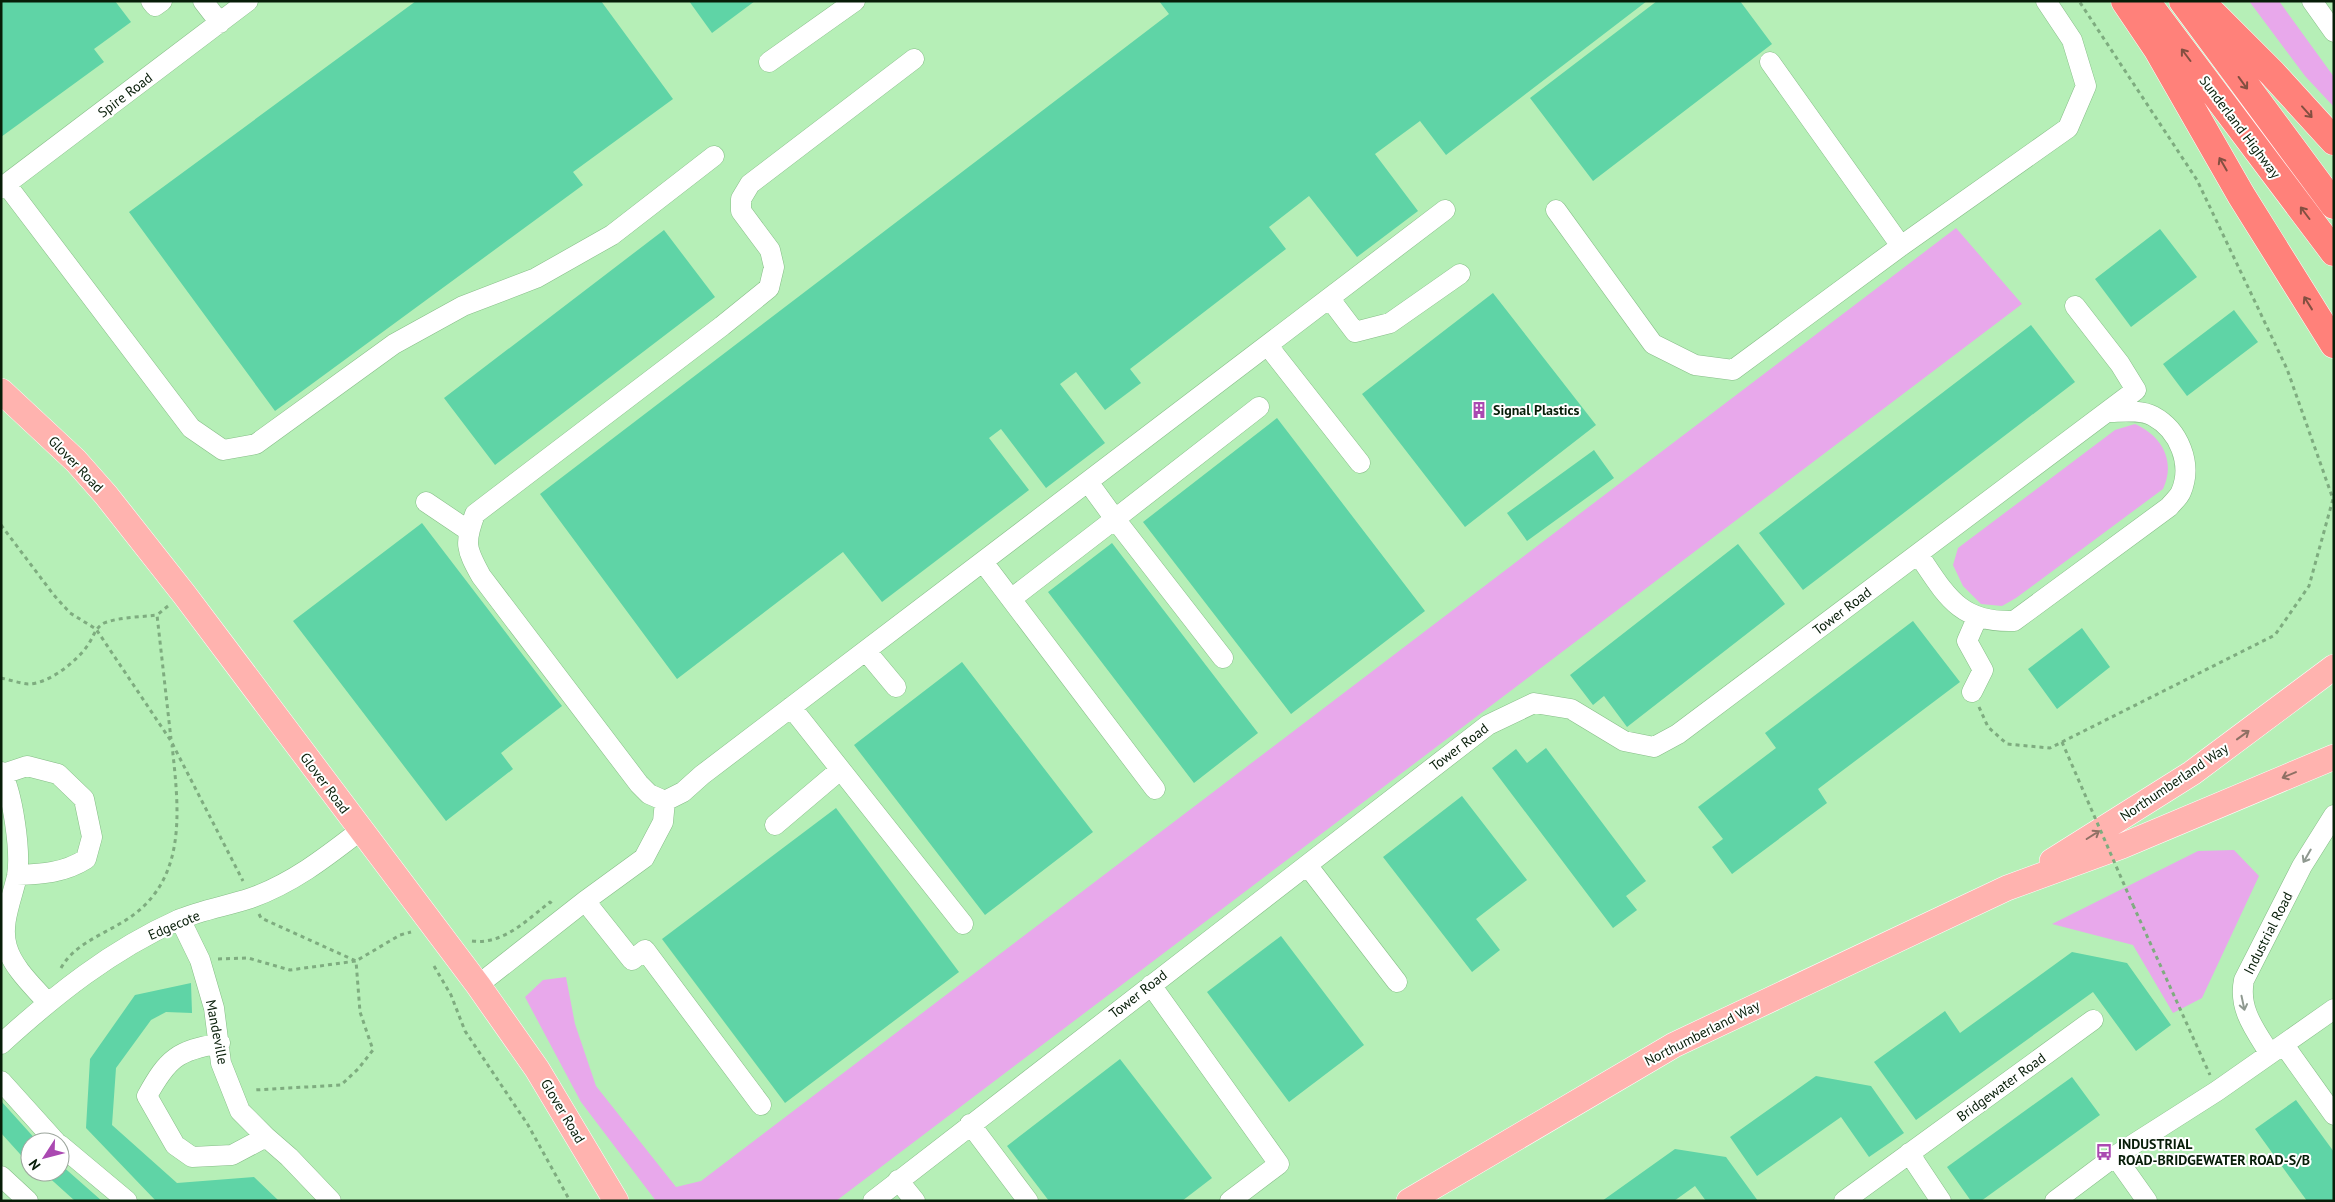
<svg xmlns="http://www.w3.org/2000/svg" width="2335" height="1202" viewBox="0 0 2335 1202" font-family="'PT Sans',sans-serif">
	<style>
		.green { fill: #e8a8eb }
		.building { fill: #5fd4a6 }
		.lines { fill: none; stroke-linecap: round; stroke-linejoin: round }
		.minor-casing { stroke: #86bd87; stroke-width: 21 }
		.major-casing { stroke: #fff; stroke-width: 26 }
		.highway-casing { stroke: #fff; stroke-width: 29 }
		.path { stroke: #7eac7f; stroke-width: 3; stroke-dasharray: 4 4; stroke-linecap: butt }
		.minor { stroke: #fff; stroke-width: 20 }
		.major { stroke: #ffb3af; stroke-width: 25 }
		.highway { stroke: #ff817a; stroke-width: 28 }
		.path-bridge { stroke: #7eac7f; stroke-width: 3; stroke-dasharray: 4 4; stroke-linecap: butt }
		.oneway { stroke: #834f41 }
		.oneway2 { stroke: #8f7064 }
		.oneway3 { stroke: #8f9990 }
		.labels { text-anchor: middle; stroke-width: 4; stroke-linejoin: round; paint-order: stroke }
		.street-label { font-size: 14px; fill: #071d08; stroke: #fff }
		.poi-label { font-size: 14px; font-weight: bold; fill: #071d08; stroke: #fff; text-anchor: start }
	</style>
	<rect width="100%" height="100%" fill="#b6efb7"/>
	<!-- green -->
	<path class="green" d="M2249,1H2279L2334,77V107L2305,76Z
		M1956,228L2022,304L836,1201H656L581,1102L525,997L543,980L566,977L575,1024L596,1086L676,1187L701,1181Z
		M2135,424C2162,436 2176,461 2163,489L2016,598L2002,606L1981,604L1963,586L1953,565L1958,548L2115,430Z
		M2234,850L2259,876L2202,998L2173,1013L2133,945L2052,924L2198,851Z"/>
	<!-- building -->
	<path class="building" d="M1,1H115L131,22L94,49L104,62L1,137Z
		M416,1H601L673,99L573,172L583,185L275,411L129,212Z
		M689,1H755L712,33Z
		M1159,1H1647L1446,155L1420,121L1375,154L1418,211L1357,257L1309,196L1269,227L1286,249L1130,369L1141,383L1105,410L1076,372L1060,384L1105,443L1046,488L1001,429L989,438L1029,490L882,602L843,552L677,679L540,494L1169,14Z
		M1657,1H1740L1772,44L1593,181L1530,98Z
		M2160,229L2197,277L2131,327L2095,279Z
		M664,230L715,297L495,465L444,398Z
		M1493,293L1596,425L1465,527L1362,394Z
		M2234,310L2258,342L2187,396L2163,364Z
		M2031,325L2075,382L1803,590L1759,533Z
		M1277,418L1425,611L1291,714L1143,522Z
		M1594,450L1614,478L1527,541L1507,513Z
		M422,523L562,706L501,753L513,769L446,821L293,621Z
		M1112,543L1258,733L1194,783L1048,592Z
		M1738,544L1785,604L1627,727L1604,696L1593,705L1570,675Z
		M1913,621L1960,682L1818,789L1827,803L1732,874L1712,847L1723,839L1698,807L1776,748L1765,733Z
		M2082,628L2110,667L2057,709L2028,669Z
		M962,662L1093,832L985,915L854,745Z
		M1546,748L1646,881L1626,896L1637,910L1613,928L1492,768L1516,749L1527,763Z
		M1462,796L1527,880L1476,919L1500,950L1472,972L1383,857Z
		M836,808L959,972L785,1103L662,939Z
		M1281,936L1364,1045L1289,1102L1207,992Z
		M2072,952L2127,963L2171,1025L2136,1051L2093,992L1916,1120L1874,1062L1945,1011L1960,1033Z
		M191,983L192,1013L166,1012L151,1020L116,1068L112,1125L177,1183L254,1177L279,1201H156L86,1128L90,1059L135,995Z
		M1120,1059L1212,1178L1182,1201H1049L1007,1146Z
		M1816,1076L1871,1086L1904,1133L1869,1157L1841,1117L1757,1176L1730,1137Z
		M2072,1077L2100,1115L1981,1201H1971L1947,1167Z
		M2296,1100L2334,1152V1201H2307L2255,1129Z
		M1,1101L38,1142H30L29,1164L1,1133Z
		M1675,1149L1726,1157L1758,1201H1706L1695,1186L1674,1201H1602Z
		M60,1164L102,1201H75L44,1173L60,1172Z"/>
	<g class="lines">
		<!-- minor casing -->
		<g class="minor-casing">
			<path id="minor" d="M151,1L155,6L162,1
				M203,1L220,23
				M2312,1L2334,32
				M769,62L855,1
				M1770,62L1901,246
				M6,184L191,428L223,450L256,444L394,344L463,306L536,278L612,235L714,156
				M1,188L248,1
				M1556,210L1653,344L1695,365L1733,370L1901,246L2068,128L2086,86L2072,40L2046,1
				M1330,299L1355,332L1390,323L1460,274
				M1268,346L1360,463
				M1088,482L1115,519L1259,407
				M426,502L469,531
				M1918,554C1946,595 1959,623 2014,621L2169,507C2173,502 2179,497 2181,492C2193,464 2179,430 2153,416C2140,409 2121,412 2107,412
				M983,562L1155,789
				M1011,599L1115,519L1223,658
				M866,651L896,687
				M1972,692L1983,670L1967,641L1977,618
				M791,707L963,924
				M1,772C13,793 21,852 17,876C12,899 0,924 7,947C13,968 33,986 47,1002
				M3,774L27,766L58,774L84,799L92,837L86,859C64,873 42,874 17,875
				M665,801L649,794L639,784L481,576C466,549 464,543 475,514L722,326L769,288L774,267L770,250L741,211V199L750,184L914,59
				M665,801L683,792L702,775L1445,210
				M775,825L840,770
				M1307,865L1397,982
				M585,901L632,960L645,950L761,1105
				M180,919L200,960L214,1008L221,1063L240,1111L266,1137L289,1157L331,1201
				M478,985L585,901L644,858L663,822L665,801
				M1151,985L1279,1164L1230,1201
				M220,1043C177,1051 168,1058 147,1096L175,1145L192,1157L232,1155L266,1137
				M1,1044C55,995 111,950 178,920C201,910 227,906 251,898C293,883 326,857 361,830
				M2284,1045L2334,1115
				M2270,1054C2255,1030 2238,1009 2244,980L2302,866L2334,815
				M1,1081L56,1142
				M970,1124L1028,1201
				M60,1145L127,1201
				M1909,1153L1941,1201
				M2115,1156L2147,1201
				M1,1176L28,1201
				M898,1180L915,1201
				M873,1201L1488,725L1534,703L1571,709L1624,741L1654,747L1678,734L2136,390L2120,364L2075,306
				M1844,1201L2093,1020
				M2055,1201L2115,1156L2217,1091L2334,1009"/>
		</g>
		<!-- major casing -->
		<g class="major-casing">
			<path id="major" d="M1,391L76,461L106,495L184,594L478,985L537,1069L616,1201
				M2052,861L2192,773L2334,667
				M1409,1201L1674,1045L2007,888L2122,846L2334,757"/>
		</g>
		<!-- highway casing -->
		<g class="highway-casing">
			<path id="highway" d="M2125,1L2158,50L2241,195L2334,344
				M2183,1L2334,205
				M2201,2L2272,73L2334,141
				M2153,11L2334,252"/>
		</g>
		<!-- path -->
		<path class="path" d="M1,525L53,594L70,613L96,629L171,741L243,881
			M168,606L157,615L171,739
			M1,678C10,680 19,683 28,684C49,684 77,661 88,645C94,636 96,625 107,622C122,617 141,617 157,615
			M1979,707L1988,727L2007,744L2050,748L2275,635L2309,586L2333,499L2287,369L2197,180L2079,1
			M2133,905L2210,1075
			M259,914L261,918L356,961L400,935L411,932
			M472,941C503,945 527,920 550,902L552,904
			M218,959L248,958L290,970L356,961L360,1012L373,1050L358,1069L341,1085L254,1090
			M434,966L451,995L465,1031L528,1125L570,1201
			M61,968C73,946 99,936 121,923C189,884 179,811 172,745"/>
		<!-- minor -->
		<use href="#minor" class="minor"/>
		<!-- major -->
		<use href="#major" class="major"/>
		<!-- highway -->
		<use href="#highway" class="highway"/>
		<!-- path-bridge -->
		<path class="path-bridge" d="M2062,742L2133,905"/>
	</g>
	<!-- one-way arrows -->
	<defs><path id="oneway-shaft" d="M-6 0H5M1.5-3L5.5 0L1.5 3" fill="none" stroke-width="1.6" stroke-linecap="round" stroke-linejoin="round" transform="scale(1.25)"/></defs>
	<g class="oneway">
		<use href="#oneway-shaft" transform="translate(2186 55) rotate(-127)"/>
		<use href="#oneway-shaft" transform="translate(2243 83) rotate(54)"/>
		<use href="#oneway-shaft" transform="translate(2307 112) rotate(48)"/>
		<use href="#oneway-shaft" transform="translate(2223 164) rotate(-120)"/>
		<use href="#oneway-shaft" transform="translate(2305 213) rotate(-127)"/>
		<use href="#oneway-shaft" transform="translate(2308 303) rotate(-122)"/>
	</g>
	<g class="oneway2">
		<use href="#oneway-shaft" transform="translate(2243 735) rotate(-36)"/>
		<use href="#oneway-shaft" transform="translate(2289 775) rotate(157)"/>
		<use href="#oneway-shaft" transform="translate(2093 835) rotate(-32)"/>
	</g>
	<g class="oneway3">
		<use href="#oneway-shaft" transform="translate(2307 856) rotate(120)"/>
		<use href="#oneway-shaft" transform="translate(2243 1003) rotate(78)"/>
	</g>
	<!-- icons -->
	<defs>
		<g id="building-bare" transform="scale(1.35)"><path d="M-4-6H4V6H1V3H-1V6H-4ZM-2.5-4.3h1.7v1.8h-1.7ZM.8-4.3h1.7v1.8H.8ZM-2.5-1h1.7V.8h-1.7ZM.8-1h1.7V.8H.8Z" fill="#aa49b1" stroke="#fff" stroke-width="2.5" paint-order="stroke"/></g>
		<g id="bus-bare" transform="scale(1.35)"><path d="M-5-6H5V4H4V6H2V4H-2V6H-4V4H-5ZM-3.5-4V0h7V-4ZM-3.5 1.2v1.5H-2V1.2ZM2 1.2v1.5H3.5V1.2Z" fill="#aa49b1" stroke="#fff" stroke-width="2.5" paint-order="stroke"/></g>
	</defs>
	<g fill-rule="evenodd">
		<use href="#building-bare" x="1479" y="410"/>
		<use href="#bus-bare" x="2104" y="1152"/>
	</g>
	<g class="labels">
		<!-- street labels -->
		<g class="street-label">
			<text transform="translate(125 95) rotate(-37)" y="5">Spire Road</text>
			<text transform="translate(2240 127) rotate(53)" y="5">Sunderland Highway</text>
			<text transform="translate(76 464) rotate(46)" y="5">Glover Road</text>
			<text transform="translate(1842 611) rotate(-37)" y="5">Tower Road</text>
			<text transform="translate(1459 747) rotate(-37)" y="5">Tower Road</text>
			<text transform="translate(2174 782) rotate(-34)" y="5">Northumberland Way</text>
			<text transform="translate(325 783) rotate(53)" y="5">Glover Road</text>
			<text transform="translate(174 925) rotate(-23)" y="5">Edgecote</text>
			<text transform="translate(2268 933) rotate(-63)" y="5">Industrial Road</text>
			<text transform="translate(1138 994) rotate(-38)" y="5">Tower Road</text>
			<text transform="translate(217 1032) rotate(79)" y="5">Mandeville</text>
			<text transform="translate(1702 1033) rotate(-27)" y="5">Northumberland Way</text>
			<text transform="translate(2001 1087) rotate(-36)" y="5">Bridgewater Road</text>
			<text transform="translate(563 1111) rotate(59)" y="5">Glover Road</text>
		</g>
		<!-- poi labels -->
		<g class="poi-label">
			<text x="1493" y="415">Signal Plastics</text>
			<text x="2118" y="1149">INDUSTRIAL<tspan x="2118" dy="16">ROAD-BRIDGEWATER ROAD-S/B</tspan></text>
		</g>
	</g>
	<!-- border -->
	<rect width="2335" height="1202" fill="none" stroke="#071d08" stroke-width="5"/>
	<!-- north arrow -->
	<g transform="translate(45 1157) rotate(234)"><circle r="24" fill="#ffffff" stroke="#9ca59c"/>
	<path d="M0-4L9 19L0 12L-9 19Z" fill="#aa49b1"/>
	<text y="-8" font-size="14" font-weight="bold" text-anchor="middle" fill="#071d08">N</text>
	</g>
</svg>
